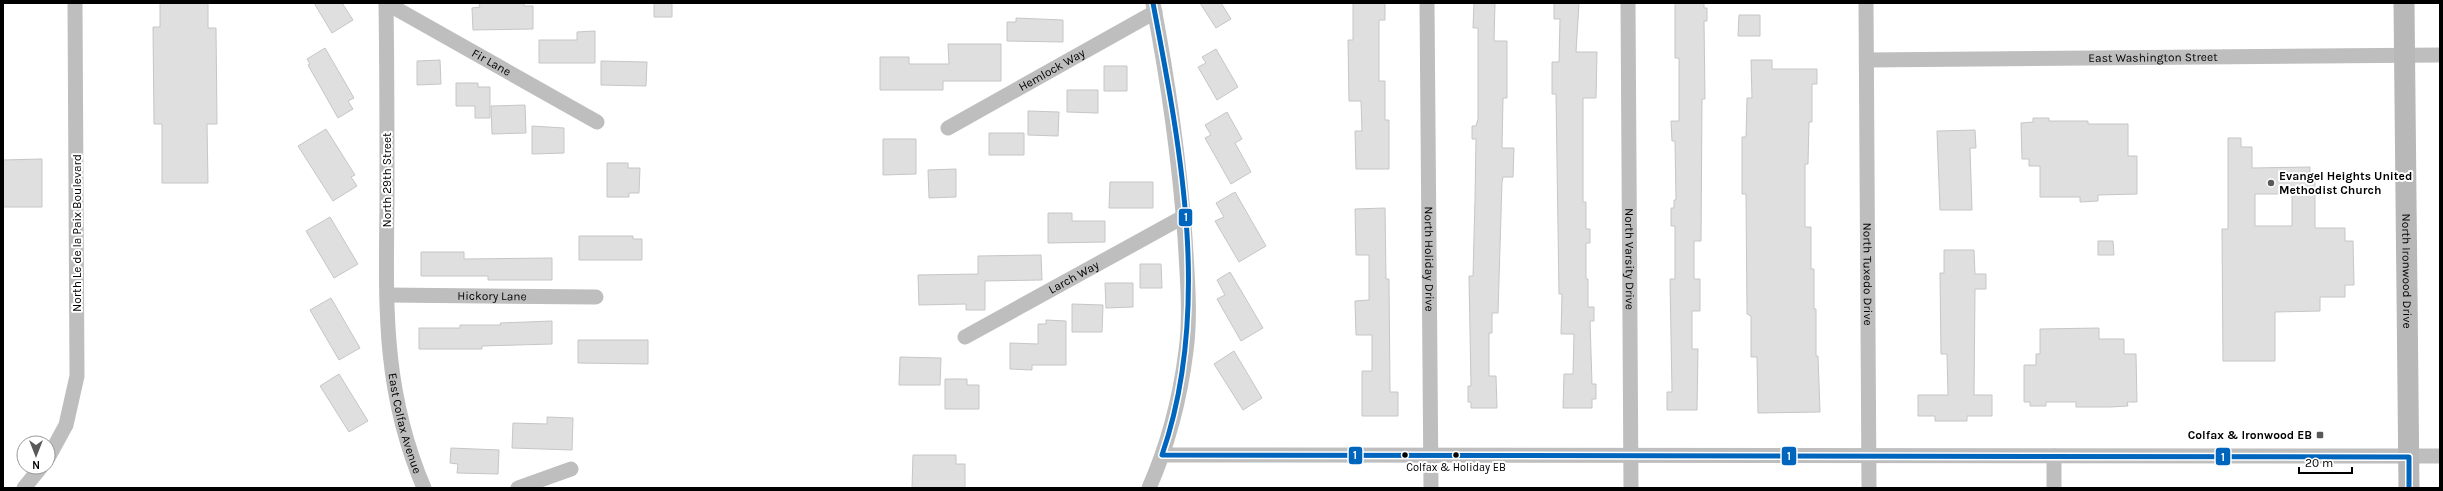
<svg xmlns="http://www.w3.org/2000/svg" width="2443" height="491" viewBox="0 0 2443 491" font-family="Karla,sans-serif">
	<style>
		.building { fill: #dfdfdf; stroke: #c6c6c6; fill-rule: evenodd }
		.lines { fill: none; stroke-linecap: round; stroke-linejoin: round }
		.minor { stroke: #bebebe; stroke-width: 15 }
		.secondary { stroke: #b8b8b8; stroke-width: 21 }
		.bus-1-casing { stroke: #fff; stroke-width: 8 }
		.bus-1 { stroke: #0065bd; stroke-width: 5 }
		.poi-dot { fill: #595959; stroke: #fff; stroke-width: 1.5 }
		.bus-dot { fill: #000; stroke: #fff; stroke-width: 1.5 }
		.labels { text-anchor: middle; stroke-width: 4; stroke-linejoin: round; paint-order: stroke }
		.bus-label { font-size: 11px; fill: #000; stroke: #fff }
		.street-label { font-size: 12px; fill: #000; stroke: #fff }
		.poi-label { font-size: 12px; font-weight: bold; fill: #000; stroke: #fff; text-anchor: start }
		.line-badge { stroke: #fff; stroke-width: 1.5 }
		.badge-label { font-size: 11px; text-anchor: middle; font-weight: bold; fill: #fff }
	</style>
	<rect width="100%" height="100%" fill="#fff"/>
	<!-- building -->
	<path class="building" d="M160,3H208V28H216L217,124H207L208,183H162V124H154L153,27H160Z
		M314,3H342L353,20L332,33Z
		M479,3H524V6H533V29L473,30L472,8L480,7Z
		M654,3H672V17H654Z
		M1200,3H1221L1231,19L1216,28Z
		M1353,3H1385V20H1379V81H1385V120H1389V169H1356L1355,131H1362L1361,101H1349L1348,40H1353Z
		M1474,3H1495L1494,41H1507V98H1503L1502,148H1514L1513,177H1503L1502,182L1498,313H1492V333H1489V376H1496L1497,408H1471V402H1468V386H1471L1469,276H1473L1475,199L1476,139H1472V126H1476L1478,119V28H1473Z
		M1554,3H1579L1576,52H1597L1596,98H1583V202H1586V229H1590V243H1586V279H1588V307H1594V321H1590L1592,384H1596V399H1592V408H1563L1564,374H1573L1574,334H1561L1562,294H1559L1556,94H1552V62H1559L1560,19H1554Z
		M1675,3H1704V8H1707V21H1704L1705,99H1702L1701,241H1694V279H1700V311H1692V349H1698L1697,410H1667V392H1672L1670,279H1675V226H1671V208H1674V200H1676L1675,141H1672L1671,121H1679V58H1675Z
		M1739,15H1760V36H1738Z
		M1016,18L1063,20V42L1007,41V22H1016Z
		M595,31V63H539V40H577V32Z
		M948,44H1001V81H943V90H880V57H909V64H949Z
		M325,48L354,98L348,101L353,109L338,118L308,65L310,64L307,59Z
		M1216,49L1238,87L1217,100L1198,67L1206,63L1202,57Z
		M440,60L441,84L417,85V61Z
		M1751,60H1772V69H1817V84H1812V122H1809L1808,164H1805V227H1811V269H1814V309H1816V356H1818L1820,412L1758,413L1757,357H1751V316L1747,314L1746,194H1742V137H1746L1747,98H1752Z
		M601,61L647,62L646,86L601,85Z
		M1104,66H1127V91H1104Z
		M456,83H478V87H490V118H475V106H456Z
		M1067,90H1098V113L1067,112Z
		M525,105L526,133L492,134L491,106Z
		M1028,111L1059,112L1058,136L1028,135Z
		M1227,112L1242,139L1235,143L1251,172L1231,184L1205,138L1211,135L1205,125Z
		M2033,118H2049V121H2088V124H2128V156H2137V194L2098,195V201L2080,202V197H2040V166H2029V159H2022L2021,123L2033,122Z
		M532,126L564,128V153L532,154Z
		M326,129L355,175L351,177L357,186L333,201L298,146Z
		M1975,130L1976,148H1970L1972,210H1940L1937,131Z
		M989,133H1024V155H989Z
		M2228,138H2241V147H2252V168L2310,167V173H2315V228H2345V241H2353L2354,285H2345V297H2320V311L2275,312V361H2223L2222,229H2228ZM2255,194H2292V226H2255Z
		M883,139H916V174L883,175Z
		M42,159V207H3V160Z
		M607,163H628V168H640L639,193H629V197H607Z
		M956,169V197L929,198L928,170Z
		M1110,182H1153V208H1109Z
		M1235,192L1266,246L1239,262L1215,221L1224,217L1216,203Z
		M1385,208L1386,279H1389L1390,392H1398V416H1362V371H1372V335H1356L1355,301L1369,300V255H1356L1355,209Z
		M1048,213H1072V221H1105V242L1048,243Z
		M330,217L358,264L334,278L306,231Z
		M579,236H633V239H642V260H579Z
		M2098,241H2113L2114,255H2098Z
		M1944,250H1974L1975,274H1986V289H1975L1974,395H1992V416H1967V421H1935V416H1918V395H1948L1947,354H1941L1940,273H1944Z
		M421,252H464V259L552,258V280H488V276H421Z
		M1041,255L1042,280L985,281V310H966V304L919,305L918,275L978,274V256Z
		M1140,264H1161L1162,288H1140Z
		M1230,272L1263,328L1241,341L1217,299L1225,295L1217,280Z
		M1105,283H1133V307L1106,308Z
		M331,298L360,348L339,360L310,310Z
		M1072,304L1103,305L1102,332H1072Z
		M1046,320L1066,321V365H1032V370L1010,369V343L1038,344V324H1046Z
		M552,321V344L482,346V349H419V328H460V325H501L500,323Z
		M2099,328V339H2124V354H2136L2137,402H2127L2128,406L2111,407H2076V402H2046V406H2030V402H2024V365H2036V354H2040V329Z
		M578,340H648V364L578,363Z
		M1234,351L1262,398L1243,410L1214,364Z
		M900,357L941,358L940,385H899Z
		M339,374L368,421L349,432L320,386Z
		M945,379H967V385H979V409H945Z
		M547,417L573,418L572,450L512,448L513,423L547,424Z
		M451,448L499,450L498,474L457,473L458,464L450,463Z
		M913,455H956V464H965V488H912Z"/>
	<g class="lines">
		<!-- minor -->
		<g class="minor">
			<path id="s1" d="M386,3C387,69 387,134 387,200C386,304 382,389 424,488"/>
			<path id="s2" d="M386,3L597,122"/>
			<path id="s3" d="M1427,3L1431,488"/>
			<path id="s4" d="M1628,3L1631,488"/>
			<path id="s5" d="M1866,3L1869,488"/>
			<path id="s6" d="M1867,60L2440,55"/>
			<path id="s7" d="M948,128L1155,12"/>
			<path id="s8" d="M387,295L596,297"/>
			<path id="s9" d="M965,337L1183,217"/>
			<path d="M1162,455L2440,456"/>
			<path d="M2054,456V488"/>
			<path d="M48,458L66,425L77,376L75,3"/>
			<path d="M24,488L41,467"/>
			<path d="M518,488L571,469"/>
			<path d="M1149,488C1168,445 1180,399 1186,351C1191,314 1187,274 1185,237C1179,158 1168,80 1153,3"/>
		</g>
		<!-- secondary -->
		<path class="secondary" id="s10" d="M2404,3L2409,488"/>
		<!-- bus-1 casing -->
		<g class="bus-1-casing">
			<path id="bus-1" d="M1153,3C1181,150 1212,310 1162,455L2409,457V488"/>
		</g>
		<!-- bus-1 -->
		<use href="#bus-1" class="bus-1"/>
	</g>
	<!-- markers -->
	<g class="poi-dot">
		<circle cx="2271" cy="183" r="4"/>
		<rect x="2316" y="431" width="8" height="8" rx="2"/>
	</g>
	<g class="bus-dot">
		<circle cx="1405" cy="455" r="3.5"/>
		<circle cx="1456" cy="455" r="3.5"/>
	</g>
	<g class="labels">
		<!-- bus labels -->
		<g class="bus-label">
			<text x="1456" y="471">Colfax &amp; Holiday EB</text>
		</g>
		<!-- street labels -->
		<g class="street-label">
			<text dy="4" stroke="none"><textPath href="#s6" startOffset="286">East Washington Street</textPath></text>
			<text dy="4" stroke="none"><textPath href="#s2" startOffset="121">Fir Lane</textPath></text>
			<text dy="4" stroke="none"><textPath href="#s7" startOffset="119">Hemlock Way</textPath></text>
			<text transform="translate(387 180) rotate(-90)" y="4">North 29th Street</text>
			<text transform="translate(77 233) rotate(-90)" y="4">North Le de la Paix Boulevard</text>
			<text dy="4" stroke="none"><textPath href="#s3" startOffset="256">North Holiday Drive</textPath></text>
			<text dy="4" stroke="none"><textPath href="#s4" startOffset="256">North Varsity Drive</textPath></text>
			<text dy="4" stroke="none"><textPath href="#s10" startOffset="268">North Ironwood Drive</textPath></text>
			<text dy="4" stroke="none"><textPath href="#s5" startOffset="271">North Tuxedo Drive</textPath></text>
			<text dy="4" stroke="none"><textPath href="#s9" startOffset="124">Larch Way</textPath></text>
			<text dy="4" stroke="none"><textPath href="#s8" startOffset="105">Hickory Lane</textPath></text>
			<text dy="4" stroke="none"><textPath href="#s1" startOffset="422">East Colfax Avenue</textPath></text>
		</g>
		<!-- poi labels -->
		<g class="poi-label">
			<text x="2279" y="180">Evangel Heights United<tspan x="2279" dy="14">Methodist Church</tspan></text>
			<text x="2312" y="439" text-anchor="end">Colfax &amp; Ironwood EB</text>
		</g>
	</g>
	<g class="line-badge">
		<rect x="1178" y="208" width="15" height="19" rx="4" fill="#0065bd"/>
		<rect x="1348" y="446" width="15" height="19" rx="4" fill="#0065bd"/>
		<rect x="1781" y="446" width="16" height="20" rx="4" fill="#0065bd"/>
		<rect x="2215" y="447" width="16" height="19" rx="4" fill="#0065bd"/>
	</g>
	<g class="badge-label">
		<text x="1186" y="221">1</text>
		<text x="1355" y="459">1</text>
		<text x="1789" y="460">1</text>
		<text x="2223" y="461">1</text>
	</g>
	<!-- border -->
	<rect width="2443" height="491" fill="none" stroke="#000000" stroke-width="8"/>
	<!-- north arrow -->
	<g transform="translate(36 455) rotate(180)"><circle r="19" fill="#ffffff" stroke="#999999"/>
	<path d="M0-3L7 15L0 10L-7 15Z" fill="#595959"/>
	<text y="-6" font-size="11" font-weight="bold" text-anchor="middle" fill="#000000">N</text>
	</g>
	<!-- scale -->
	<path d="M2299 467v6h53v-6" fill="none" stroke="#000000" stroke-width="2"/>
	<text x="2305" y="467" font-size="12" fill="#000000" stroke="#ffffff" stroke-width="3" paint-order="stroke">20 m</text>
</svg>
